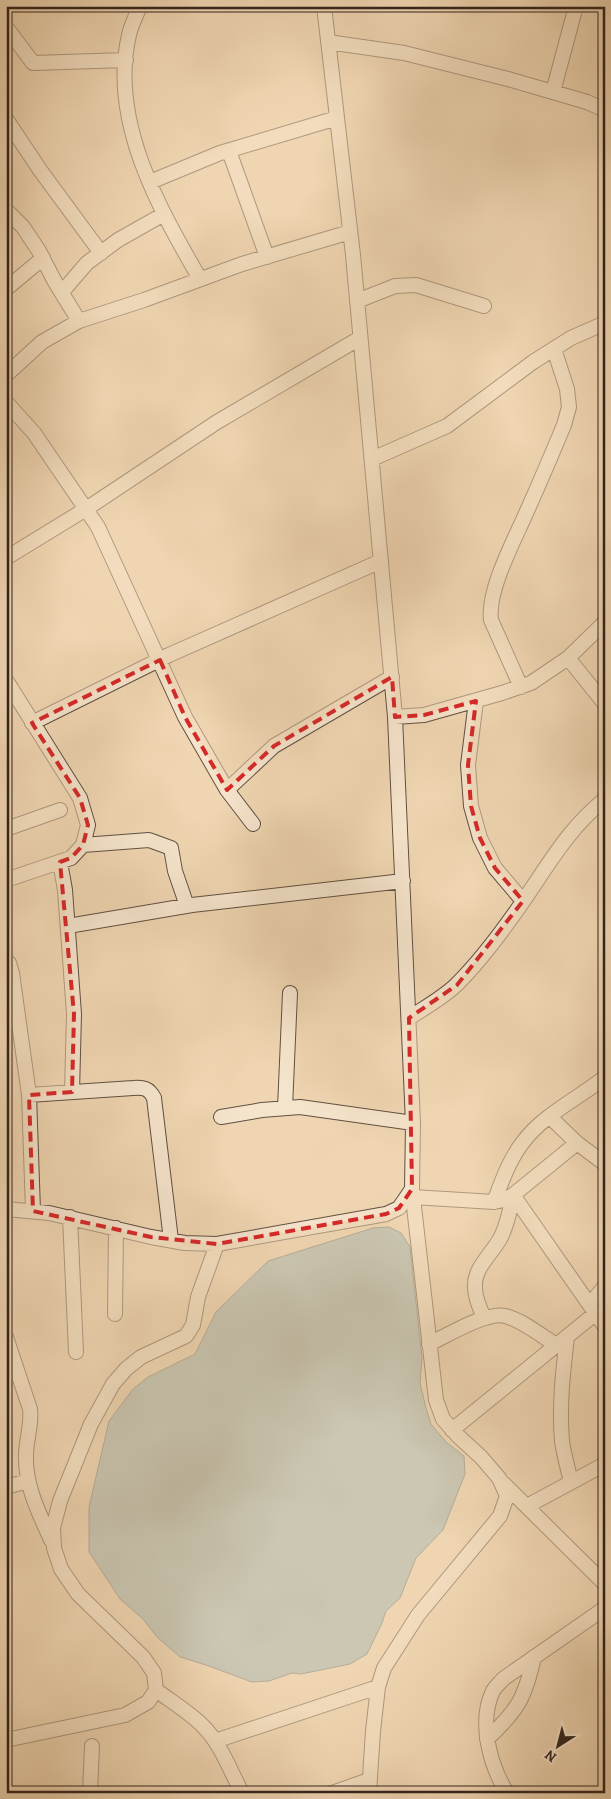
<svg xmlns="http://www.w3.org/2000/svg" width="611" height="1799" viewBox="0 0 611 1799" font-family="Alegreya,serif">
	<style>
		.water { fill: #9fb6b7; stroke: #737b79 }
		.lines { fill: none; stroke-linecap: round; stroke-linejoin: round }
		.minor-casing { stroke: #615042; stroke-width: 16 }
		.minor { stroke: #f5e4cc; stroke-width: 14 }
		.marked { fill: none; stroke: #d62828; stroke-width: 4; stroke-dasharray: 10 6; stroke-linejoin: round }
	</style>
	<rect width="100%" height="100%" fill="#efd5b1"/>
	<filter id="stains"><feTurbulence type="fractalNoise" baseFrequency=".004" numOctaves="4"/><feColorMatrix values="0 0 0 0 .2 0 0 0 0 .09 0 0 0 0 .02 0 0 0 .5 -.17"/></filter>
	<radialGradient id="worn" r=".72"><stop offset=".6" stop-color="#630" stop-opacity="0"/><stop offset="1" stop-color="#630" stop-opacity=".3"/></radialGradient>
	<!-- water -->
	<path class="water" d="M389,1227L401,1233L410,1247L422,1358L420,1383L426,1408L431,1424L446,1442L464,1456L465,1474L443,1530L416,1558L400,1598L386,1611L382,1623L367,1654L350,1664L301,1674L292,1673L269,1681L252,1682L206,1665L180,1657L157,1637L143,1619L120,1599L89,1552V1507L109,1421L133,1389L148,1377L195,1354L216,1312L268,1261L373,1228Z"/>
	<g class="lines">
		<!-- minor casing -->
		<g class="minor-casing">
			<path id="minor" d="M140,6C136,16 131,25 129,35C109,121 159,208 200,279
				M6,27L33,63L126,60
				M328,42L404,53L508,79L587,102L605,110
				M553,92L576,6
				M6,119L40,170L101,253
				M229,151L267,257
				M150,182L220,153L337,118
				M6,210L23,227L39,251L55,282L79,321
				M6,289L43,258
				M62,292L87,263L118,240L164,214
				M357,301L395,286L416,285L484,306
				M6,375L42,342L79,321L144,300L242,264L350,232
				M6,402L34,433L98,527L185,717L227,790L253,824
				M372,459L447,426L533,362L571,338L605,323
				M6,558L86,509L217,422L360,338
				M568,658L605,704
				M6,680L80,798L88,825L83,845L71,858L6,880
				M521,687L491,620C487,590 515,539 527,511C540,482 552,454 564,425L569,407L567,389L554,349
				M476,701L468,765L471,806L480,838L495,868L523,901
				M395,717L424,715L502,693L531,683L568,658L605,622
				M32,723L169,655L381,561
				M227,790L274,746L392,677
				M6,829L60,810
				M83,845L149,840L171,848L175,871L187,906
				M60,862L65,890L74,1014L72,1092
				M68,926L192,905L403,881
				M6,961L9,963L12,973L29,1095L33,1211
				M409,1018C424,1008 446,996 458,983C483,958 504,929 524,900C550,862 569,828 605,799
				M29,1095L133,1088C143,1087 149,1088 154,1098L171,1240
				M285,1108L290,993
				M221,1117L262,1110L300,1107L413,1123
				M550,1117L577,1143L605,1164
				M513,1195L605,1327
				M413,1197L494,1202L503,1200L513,1195L577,1143
				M494,1202C502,1181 509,1160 523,1142C544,1114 578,1099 605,1077
				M6,1209L49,1213L151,1237L185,1243L217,1244L386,1214L399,1208L412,1189L413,1123L395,717L353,255L324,6
				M70,1217L76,1352
				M590,1304L605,1286
				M115,1314L116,1228
				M484,1318C480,1309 475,1298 475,1288C473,1268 493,1253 501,1237C508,1223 510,1210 513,1195
				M6,1337L30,1409C32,1425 26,1440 26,1455C25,1486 39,1513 51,1540
				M567,1337C563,1372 559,1405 562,1441C564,1455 568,1469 571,1482
				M429,1344C446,1336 487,1311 505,1316C522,1320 542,1336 556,1345
				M452,1430L596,1313
				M503,1483L605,1584
				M6,1487L28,1481
				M527,1506L605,1464
				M156,1690C176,1705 201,1719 215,1741C226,1757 233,1776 242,1793
				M487,1739C518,1710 525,1698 534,1657
				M6,1740L125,1715L148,1702L156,1690L154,1673L143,1657L78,1594L61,1569L54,1548L53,1528L60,1501L91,1424L113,1384L126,1369L141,1357L186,1336L193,1325L198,1297L217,1244
				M215,1741L378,1687
				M90,1793L92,1746
				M332,1793L369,1780
				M369,1793L373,1731L378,1687L384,1668L418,1615L500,1516L507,1496L499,1478L481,1457L458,1436L443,1419L436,1400L412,1189
				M507,1793C490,1765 478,1722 493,1691C495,1687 500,1683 503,1679L605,1608"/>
		</g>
		<!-- minor -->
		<use href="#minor" class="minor"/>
	</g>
	<!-- marked area -->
	<path d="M0 0H611V1799H0ZM160,660L185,717L227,790L274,746L392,677L395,717L424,715L476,701L468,765L471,806L480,838L495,868L523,901L457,985L409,1018L412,1189L399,1208L386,1214L217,1244L151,1237L33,1211L29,1095L72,1092L74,1014L60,862L71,858L83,845L88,825L80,798L32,723Z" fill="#efd5b1" fill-opacity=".55" fill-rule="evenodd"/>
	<path class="marked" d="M160,660L185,717L227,790L274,746L392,677L395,717L424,715L476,701L468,765L471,806L480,838L495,868L523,901L457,985L409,1018L412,1189L399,1208L386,1214L217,1244L151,1237L33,1211L29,1095L72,1092L74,1014L60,862L71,858L83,845L88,825L80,798L32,723Z"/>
	<!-- margin -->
	<rect width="611" height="1799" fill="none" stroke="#efd5b1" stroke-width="25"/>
	<rect x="8" y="8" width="596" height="1784" fill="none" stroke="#32231d" stroke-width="2.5"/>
	<rect x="12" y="12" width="586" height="1774" fill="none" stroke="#32231d"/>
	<!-- north arrow -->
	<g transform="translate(558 1746) rotate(216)" stroke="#f5e4cc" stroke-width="4" paint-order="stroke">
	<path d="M0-4L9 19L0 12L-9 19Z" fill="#32231d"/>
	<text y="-8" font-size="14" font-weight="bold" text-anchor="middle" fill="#32231d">N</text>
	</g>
	<rect width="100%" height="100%" filter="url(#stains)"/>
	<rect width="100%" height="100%" fill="url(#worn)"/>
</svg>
